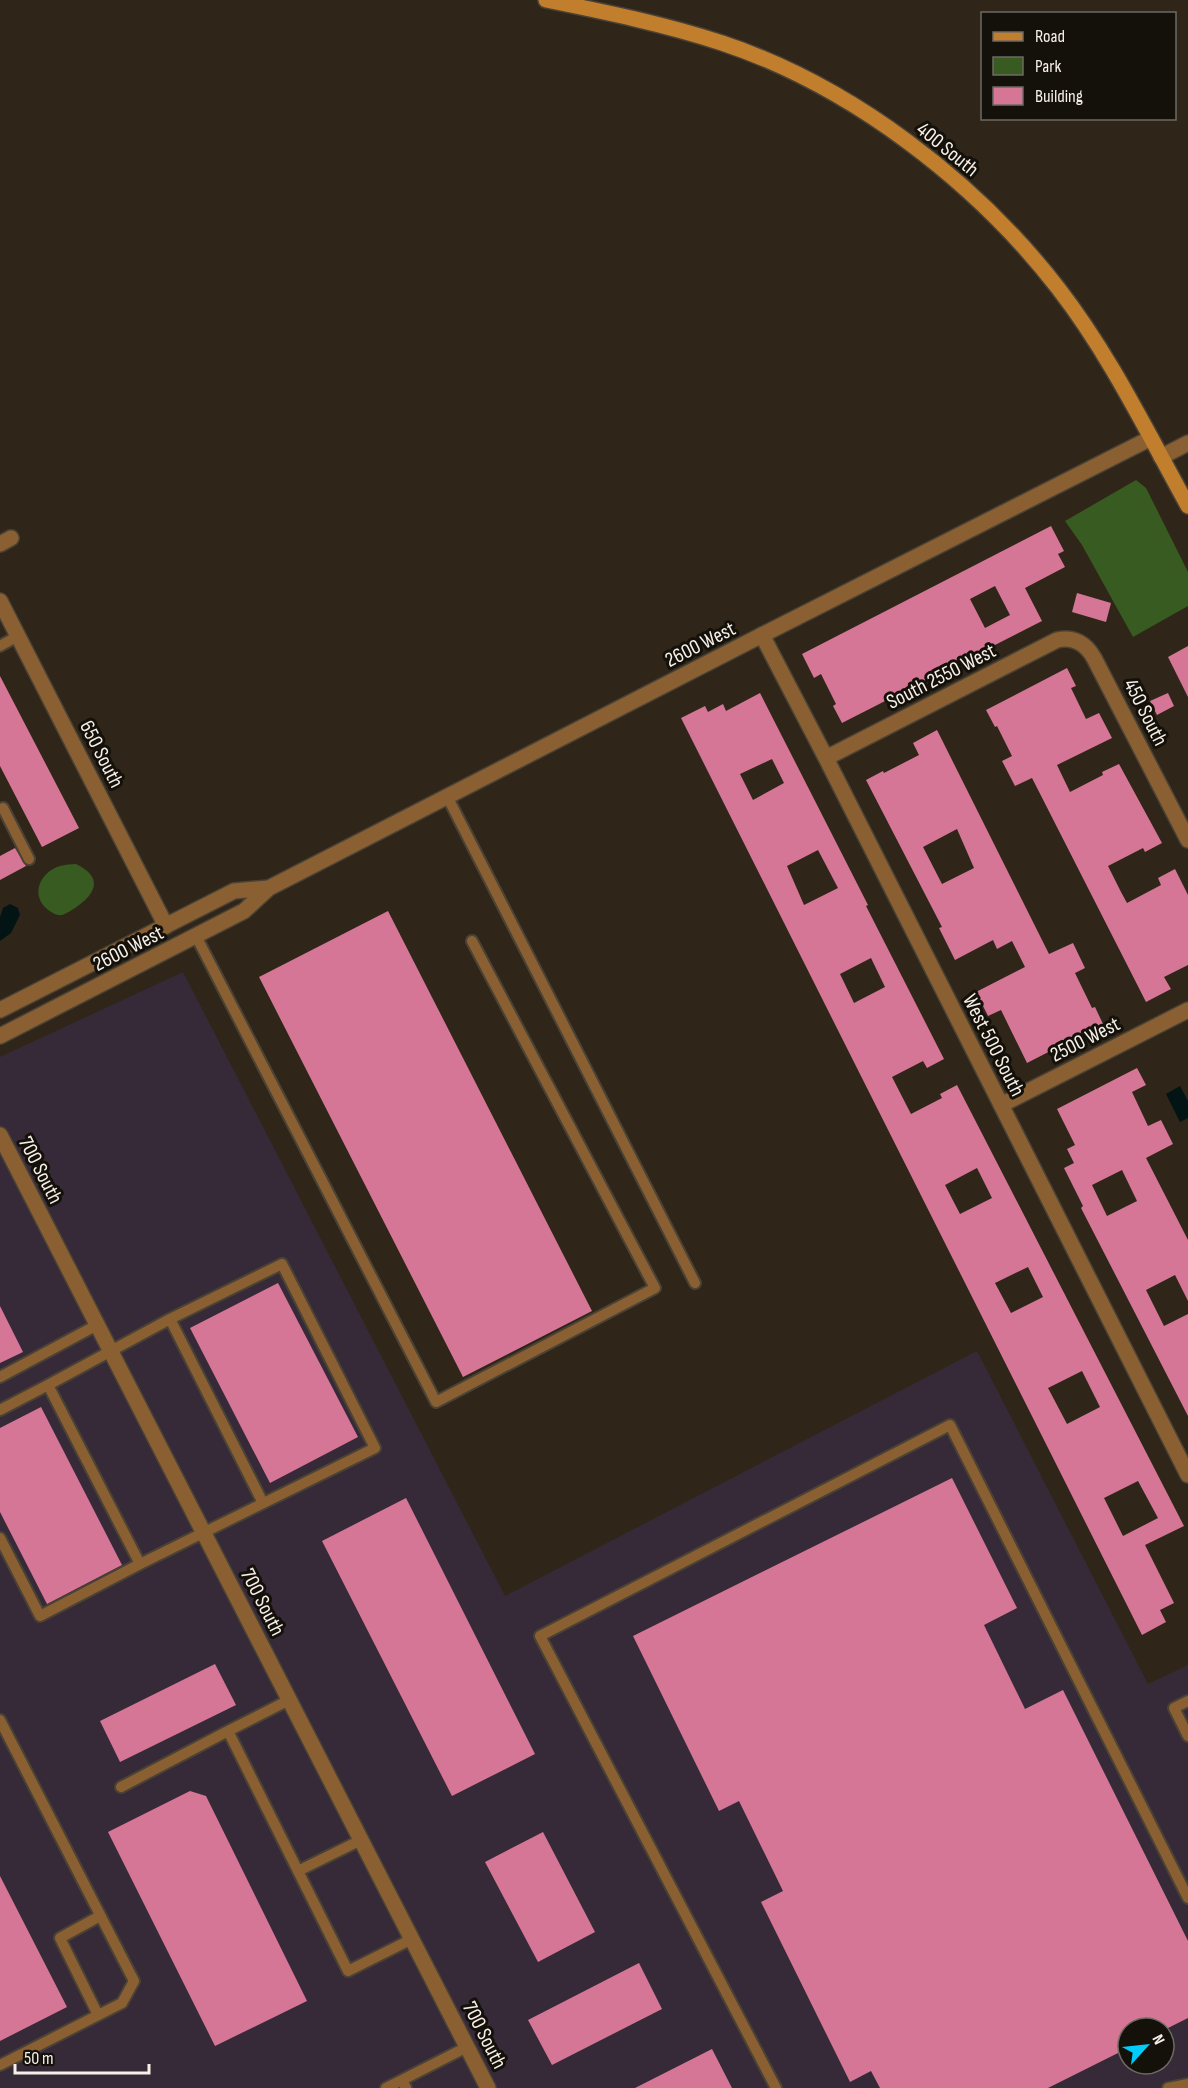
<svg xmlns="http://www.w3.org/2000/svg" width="1188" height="2088" viewBox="0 0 1188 2088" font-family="'Sofia Sans Condensed',sans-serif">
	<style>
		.industrial { fill: #372a38; fill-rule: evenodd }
		.green { fill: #385b21 }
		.water { fill: #031415 }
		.building { fill: #d57696; fill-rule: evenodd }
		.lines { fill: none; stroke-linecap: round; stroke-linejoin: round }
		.service-casing { stroke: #4b4236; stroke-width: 14 }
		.minor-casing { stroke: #4b4236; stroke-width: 18 }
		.tertiary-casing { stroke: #4b4236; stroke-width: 18 }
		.secondary-casing { stroke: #4b4236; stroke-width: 18 }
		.service { stroke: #8a6032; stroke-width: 10 }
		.minor { stroke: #8a6032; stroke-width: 15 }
		.tertiary { stroke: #8a6032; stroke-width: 15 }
		.secondary { stroke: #c17e2c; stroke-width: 15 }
		.labels { text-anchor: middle; stroke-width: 6; stroke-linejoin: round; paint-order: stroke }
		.street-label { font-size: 21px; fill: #f6f0e8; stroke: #14100a }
	</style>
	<rect width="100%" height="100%" fill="#2f2619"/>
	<!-- industrial -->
	<path class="industrial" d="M183,972L505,1596L977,1351L1148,1684L1188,1665V2088H0V1057ZM1128,2028H1164V2064H1128Z"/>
	<!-- green -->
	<path class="green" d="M1136,480L1146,488L1188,572V606L1133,637L1082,545L1065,521Z
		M76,864C103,877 97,893 75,908C70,911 64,916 58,915C54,914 49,911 46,908C31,894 40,874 57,867C63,865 70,864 76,864Z"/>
	<!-- water -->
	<path class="water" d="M10,904L18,908L20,915L11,933L0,941V917L3,908Z
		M1180,1086L1188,1101V1118L1180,1122L1166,1094Z"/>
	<!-- building -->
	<path class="building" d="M1051,526L1064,551L1058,554L1065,567L1025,588L1042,621L842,723L833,706L836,704L821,674L814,678L802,654ZM995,586L1010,615L985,628L970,599Z
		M1077,593L1111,603L1106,622L1072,612Z
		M1188,646V697L1168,657Z
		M1067,668L1076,686L1071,688L1086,719L1099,713L1112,738L1057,765L1070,792L1103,775L1102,772L1119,764L1162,843L1145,852L1143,848L1108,866L1121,892L1127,903L1161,885L1158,878L1175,869L1188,895V965L1164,977L1171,989L1146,1002L1032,778L1015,786L1002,761L1012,756L997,726L995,727L986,710Z
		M0,676L79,828L42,847L0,766Z
		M760,693L868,905L866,906L944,1059L927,1068L923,1061L892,1077L911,1114L942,1098L940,1094L957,1085L1184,1526L1145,1545L1174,1603L1160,1610L1166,1622L1142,1635L681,718L705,706L708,712L723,704L726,711ZM772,759L784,783L753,800L740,774ZM818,850L838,888L804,905L787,866ZM871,958L885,987L854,1003L840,974ZM977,1168L992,1198L960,1214L945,1185ZM1028,1267L1043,1297L1011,1313L995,1283ZM1082,1371L1100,1407L1067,1424L1048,1388ZM1138,1481L1158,1518L1123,1536L1104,1498Z
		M1168,693L1174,706L1157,715L1150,701Z
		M937,730L1049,954L1073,943L1085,968L1075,973L1092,1008L1095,1007L1103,1024L1027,1063L1001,1010L988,1016L976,992L1025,967L1012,941L997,949L993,940L955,960L939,928L942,927L866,780L883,771L884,773L919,755L913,743ZM957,829L974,868L942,884L923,847Z
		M15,848L26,866L0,880V856Z
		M388,911L592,1311L463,1377L259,977Z
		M1137,1068L1146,1085L1132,1092L1148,1126L1161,1120L1173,1144L1146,1158L1188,1240V1301L1175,1275L1146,1290L1164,1326L1188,1314V1416L1081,1208L1083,1206L1064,1168L1074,1163L1067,1149L1075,1145L1057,1109ZM1122,1170L1137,1201L1107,1216L1092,1185Z
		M278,1283L358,1437L270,1483L190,1328Z
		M0,1306L23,1352L0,1363Z
		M41,1407L122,1565L47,1604L0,1512V1428Z
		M952,1478L1017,1608L984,1625L1025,1709L1063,1690L1188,1941V2018L1168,2028H1128V2048L1048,2088H880L871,2071L850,2082L761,1902L783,1891L739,1801L719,1811L633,1636Z
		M406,1498L535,1754L452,1796L322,1541Z
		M215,1664L236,1705L120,1762L100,1721Z
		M190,1791L206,1796L307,2001L215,2046L108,1832Z
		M543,1832L595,1932L538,1962L485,1862Z
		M0,1876L67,2007L0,2041Z
		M639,1963L662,2009L552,2065L528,2020Z
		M712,2049L732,2088H635Z"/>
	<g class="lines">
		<!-- service casing -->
		<g class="service-casing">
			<path id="service" d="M0,646L18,636
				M448,798L695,1283
				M3,808L29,859
				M196,936L436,1402L655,1288L472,941
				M282,1264L375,1448L140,1564L48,1385L170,1319Z
				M170,1319L263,1503
				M0,1377L97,1325
				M0,1410L48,1385
				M0,1538L40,1616L140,1564
				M289,1700L228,1731L348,1971L412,1939
				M1188,1701L1174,1708L1188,1736
				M0,1720L134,1981L122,2003L0,2065
				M121,1787L228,1731
				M298,1871L361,1840
				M98,2015L60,1938L100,1916
				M386,2088L402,2080
				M406,2088L402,2080L467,2047
				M776,2088L540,1636L950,1425L1188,1898
				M1168,2088L1188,2084"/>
		</g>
		<!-- minor casing -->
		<g class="minor-casing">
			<path id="minor" d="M1161,457L1188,443
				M0,544L11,538
				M0,601L166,926
				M762,635L826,758L1188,1475
				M826,758L1057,640C1074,636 1086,644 1094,658L1188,840
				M1001,1105L1188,1010
				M0,1135L488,2088"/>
		</g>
		<!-- tertiary casing -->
		<g class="tertiary-casing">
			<path id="tertiary" d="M0,1010L234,891L269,888
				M0,1036L244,911L269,888L762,635L1151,438"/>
		</g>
		<!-- secondary casing -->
		<g class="secondary-casing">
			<path id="secondary" d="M546,0C605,12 664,24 722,43C851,86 975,181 1058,288C1110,355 1147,432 1188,506"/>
		</g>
		<!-- service -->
		<use href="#service" class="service"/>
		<!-- minor -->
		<use href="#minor" class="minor"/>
		<!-- tertiary -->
		<use href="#tertiary" class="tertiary"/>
		<!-- secondary -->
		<use href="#secondary" class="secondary"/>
	</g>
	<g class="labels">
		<!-- street labels -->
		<g class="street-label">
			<text transform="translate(948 149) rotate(39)" y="7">400 South</text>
			<text transform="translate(700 644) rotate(-27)" y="7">2600 West</text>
			<text transform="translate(941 676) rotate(-27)" y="7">South 2550 West</text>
			<text transform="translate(1146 712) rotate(63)" y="7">450 South</text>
			<text transform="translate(102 754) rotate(63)" y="7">650 South</text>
			<text transform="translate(128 948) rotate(-27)" y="7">2600 West</text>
			<text transform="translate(1085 1039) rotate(-27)" y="7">2500 West</text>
			<text transform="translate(994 1045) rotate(63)" y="7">West 500 South</text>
			<text transform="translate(41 1170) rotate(63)" y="7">700 South</text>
			<text transform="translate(263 1602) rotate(63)" y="7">700 South</text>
			<text transform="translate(485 2035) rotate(63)" y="7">700 South</text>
		</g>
	</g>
	<!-- legend -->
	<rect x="981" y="12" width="195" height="108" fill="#14100a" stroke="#6e6a63" stroke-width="1.5"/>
	<rect x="993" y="32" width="30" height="9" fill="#c17e2c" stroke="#6e6a63" stroke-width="1.5"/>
	<text x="1035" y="42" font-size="18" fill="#f6f0e8">Road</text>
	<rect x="993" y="57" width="30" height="18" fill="#385b21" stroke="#6e6a63" stroke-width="1.5"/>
	<text x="1035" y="72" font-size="18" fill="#f6f0e8">Park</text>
	<rect x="993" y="87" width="30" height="18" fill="#d57696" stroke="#6e6a63" stroke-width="1.5"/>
	<text x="1035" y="102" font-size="18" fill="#f6f0e8">Building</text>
	<!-- north arrow -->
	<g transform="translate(1146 2046) rotate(63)"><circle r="28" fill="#14100a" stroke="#6e6a63" stroke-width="1.5"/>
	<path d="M0-4.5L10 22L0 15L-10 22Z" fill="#01cbf9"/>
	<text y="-9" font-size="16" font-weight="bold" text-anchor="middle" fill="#f6f0e8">N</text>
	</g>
	<!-- scale -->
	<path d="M15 2064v9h134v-9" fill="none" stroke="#f6f0e8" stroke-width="3"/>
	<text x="24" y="2064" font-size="18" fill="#f6f0e8" stroke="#14100a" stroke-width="4.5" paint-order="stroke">50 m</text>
</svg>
